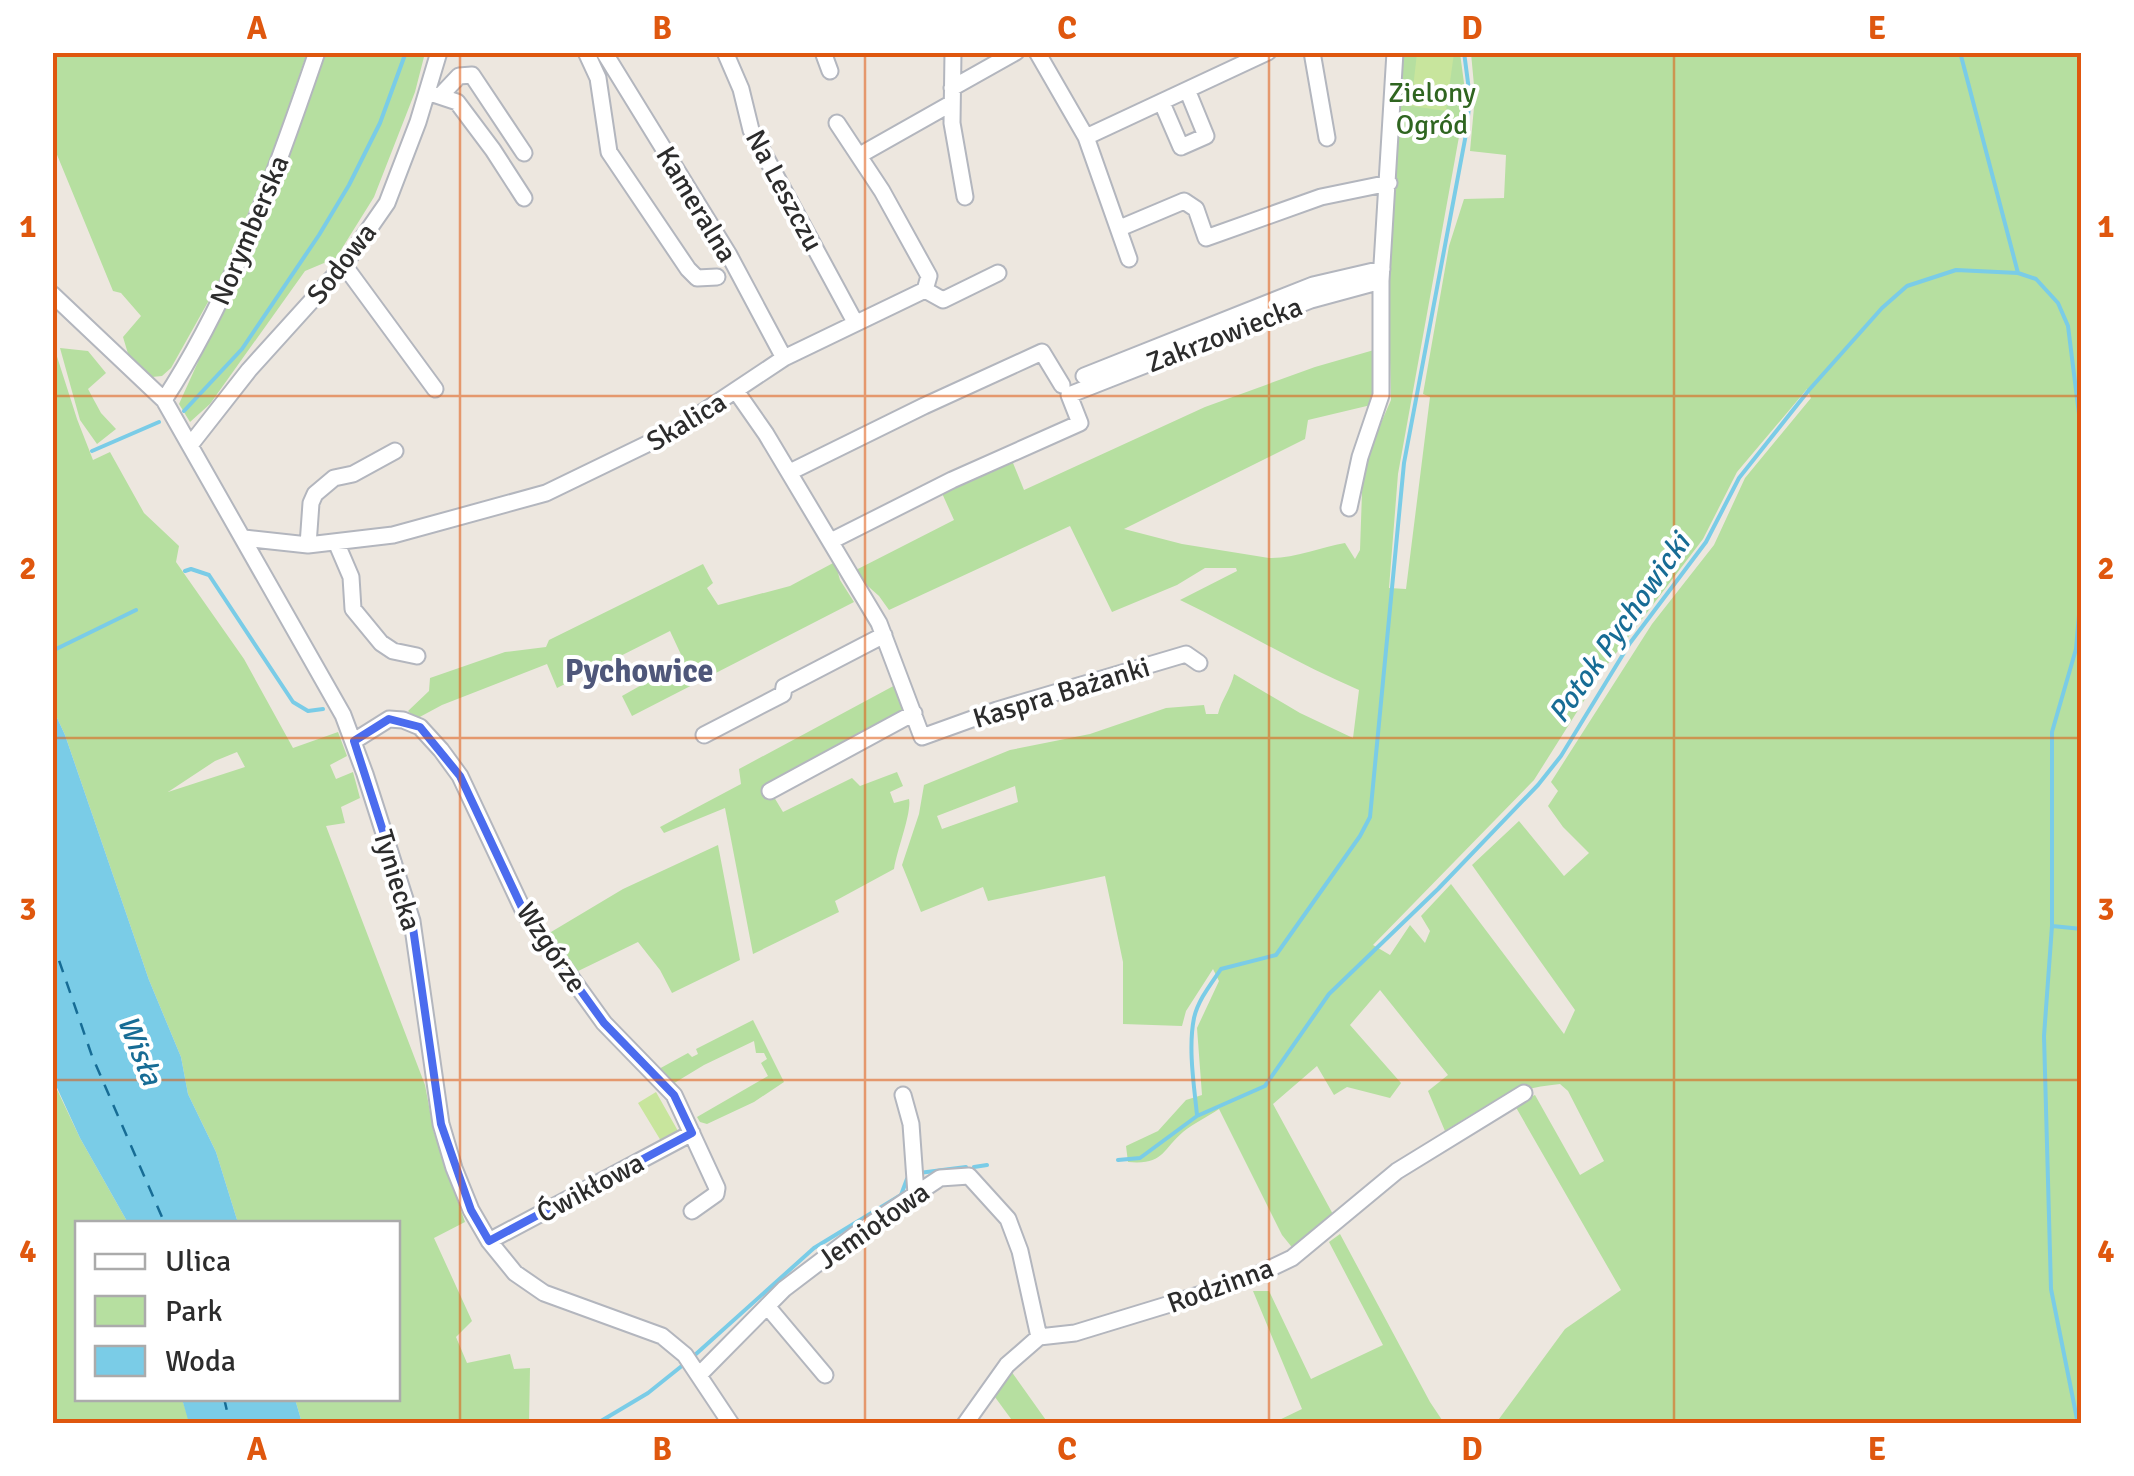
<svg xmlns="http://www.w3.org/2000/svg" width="2134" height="1476" viewBox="0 0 2134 1476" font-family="Signika,sans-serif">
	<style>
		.green { fill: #b6dfa0; fill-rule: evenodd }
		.pitch { fill: #c8e59d }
		.water { fill: #7acce7 }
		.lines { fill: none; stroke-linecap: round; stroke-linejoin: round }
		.stream { stroke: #7acce7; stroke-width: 4 }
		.ferry { stroke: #176c95; stroke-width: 2.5; stroke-dasharray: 12 10; stroke-linecap: butt }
		.minor-casing { stroke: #b3b6be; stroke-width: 19 }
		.minor { stroke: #fff; stroke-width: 15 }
		.marked { fill: none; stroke: #4b6cee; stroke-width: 8; stroke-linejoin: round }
		.grid { fill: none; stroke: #df570e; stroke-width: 2.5; stroke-opacity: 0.55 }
		.labels { text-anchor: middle; stroke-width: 8; stroke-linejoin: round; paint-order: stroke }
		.park-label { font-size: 28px; fill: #2f6520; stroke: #fff }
		.street-label { font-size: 28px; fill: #2c2c2c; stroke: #fff }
		.water-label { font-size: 30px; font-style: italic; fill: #176c95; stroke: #fff }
		.quarter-label { font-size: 32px; font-weight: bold; fill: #4f577a; stroke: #fff }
		.neatline { fill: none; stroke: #df570e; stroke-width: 4 }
		.grid-label { font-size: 32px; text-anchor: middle; font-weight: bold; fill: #df570e }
	</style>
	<rect width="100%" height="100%" fill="#ede7df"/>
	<!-- green -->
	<path class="green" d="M52,53H307L273,152L222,277L171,368L162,376L152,377L129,357L123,337L141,316L121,293L113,291L53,145Z
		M324,53H425L415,92L374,197L336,258L305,271L210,404L190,422L179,404L273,196Z
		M1402,53H1460L1466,98L1398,474L1389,588L1406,589L1430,397L1423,394L1449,246L1464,199L1504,198L1506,155L1470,151L1475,96L1471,53H2081V1423H1496L1565,1329L1621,1290L1514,1104L1535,1095L1580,1175L1604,1161L1568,1091L1560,1084C1508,1089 1488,1105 1445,1131L1428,1091L1448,1075L1380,990L1350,1025L1401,1083L1390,1098L1347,1087L1334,1095L1317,1066L1273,1104L1335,1218L1295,1251L1282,1235L1219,1109C1207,1117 1194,1123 1183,1132C1161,1151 1164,1165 1128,1162L1126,1146L1158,1131L1186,1100L1202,1095L1197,1028L1219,981L1213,969L1186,1011L1182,1026L1123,1024V962L1105,876L988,901L983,887L921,912L902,865L919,814L924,785L1010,750L1090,734L1166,708L1204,705L1206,714H1218C1221,700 1231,689 1234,674L1300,713L1353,738L1359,690C1297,664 1241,629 1180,600L1237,571L1236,568H1205L1177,585L1112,612L1070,526L889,610L879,596L852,572L954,520L941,491L1011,458L1024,490L1205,407L1315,367L1374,350V391L1371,405L1308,420L1305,439L1124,529L1182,544L1269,558C1293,559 1321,547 1345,543L1355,559L1360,550L1363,464L1391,400L1388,280ZM1807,389L1811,398L1745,478L1714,545L1652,624L1551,782L1558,791L1548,806L1563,827L1589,853L1564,876L1519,821L1472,865L1575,1010L1564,1034L1451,884L1421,916L1430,931L1425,943L1410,925L1390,955L1373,945L1534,780L1604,669L1703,539L1737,472ZM1015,786L1018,802L942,829L937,816Z
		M52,341L77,419L93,460L110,452L144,513L179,546L176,562L244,659L293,748L338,732L347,756L330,765L336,779L353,772L360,798L341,807L345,823L326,826L425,1085L434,1133L465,1222L434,1238L472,1321L456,1337L467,1363L510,1354L514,1369L530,1368L529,1423H302L295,1399L398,1398V1224L238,1223L216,1152L188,1094L181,1057L149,980L65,735L53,709ZM237,752L245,767L168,792L215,761Z
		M60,348L88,351L106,373L88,389L101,413L116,429L97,444L80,420Z
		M835,562L840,580L854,602L632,716L622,696L684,661L670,631L557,688L547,664L442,705L416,719L408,711L429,691L430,678L505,652L546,647L549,640L703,564L713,583L707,588L718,605L790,586Z
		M899,683L908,712L768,787L783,812L852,778L860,786L897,772L903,786L890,792L894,803L909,799C912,812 897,850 894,869L835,901L839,912L753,954L725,808L664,833L660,827L741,784L739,769Z
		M718,845L740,960L672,993L660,970L638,942L572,974L546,935L623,889Z
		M753,1020L784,1082L754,1102L707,1124L700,1122L697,1117L768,1076L761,1063L767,1059L764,1053H756L754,1041L704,1065L671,1085L657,1070L688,1053L692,1057L698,1054L696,1049Z
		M52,1079L80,1138L128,1223L78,1224V1398L182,1399L190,1423H53Z
		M1340,1234L1430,1402L1444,1423H1273L1302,1409L1253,1291H1269L1311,1379L1383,1345L1329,1242Z
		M1011,1371L1048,1423H1014L992,1393Z"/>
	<!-- pitch -->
	<path class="pitch" d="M1417,53H1454L1446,111L1411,106Z
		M656,1092L678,1131L661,1141L638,1103Z"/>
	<!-- water -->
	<path class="water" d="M53,709L65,735L149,980L181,1057L188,1094L216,1152L238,1223H128L80,1138L53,1079Z
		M182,1399H295L302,1423H189Z"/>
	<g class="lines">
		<!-- stream -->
		<path class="stream" d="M1960,52L2018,273
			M184,411L242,349L319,235L349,185L380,123L406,52
			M92,451L159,422
			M185,571L191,569L209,575L293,702L308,711L323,709
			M52,651L136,610
			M2052,926L2082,929
			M1197,1115C1194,1085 1188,1048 1194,1018C1198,1000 1211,984 1221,969L1276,955L1360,836L1370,817L1404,463L1466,134L1470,98L1464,52
			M1118,1160L1140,1158L1197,1116L1265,1086L1329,994L1438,889L1538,785L1561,756L1630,643L1706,542L1739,478L1809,390L1882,308L1907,286L1956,270L2018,273L2036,279L2058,303L2068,326L2082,438
			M974,1167L987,1165
			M919,1173L966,1167
			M696,1354L814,1248L901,1195L907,1179
			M596,1424L648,1393L683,1365
			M2078,1424L2051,1289L2044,1036L2052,926V732L2076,649L2082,581"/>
		<!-- ferry -->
		<path class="ferry" d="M52,940L92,1056L165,1224
			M224,1398L230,1424"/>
		<!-- minor casing -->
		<g class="minor-casing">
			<path id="minor" d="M586,52L598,78L609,152L688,269L697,278L717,277
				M604,52L729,255L784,358
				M725,52L741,89L751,130L855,322
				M823,52L830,71
				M953,52L952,123L965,197
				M1037,52L1086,137L1129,259
				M1312,52L1327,138
				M952,88L1016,52
				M427,92L457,102L493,150L524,198
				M441,95L459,76L472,75L524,153
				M1162,103L1181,147L1206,136L1188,92
				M1086,137L1268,52
				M860,155L952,103
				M1120,228L1184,201L1196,209L1206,238L1321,197L1389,183
				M344,265L435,389
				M925,290L943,300L998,273
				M52,294L164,400L343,715L365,774L412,921L441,1124L454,1168L471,1210L489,1241L515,1273L544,1293L662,1336L685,1355L731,1424
				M1084,376L1313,285L1382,269
				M736,391L766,434L879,623L922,737L997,710L1186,654L1199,663
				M164,400C233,294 276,172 317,52
				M191,444L249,370L344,265L387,203L418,122L439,52
				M790,472L924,406L1042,352L1062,385
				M1349,508L1360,457L1381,395V281L1395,52
				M244,538L308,545L393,535L546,493L676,430L784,358L925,290L929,276L882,191L837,123
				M831,541L952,480L1080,423L1069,395L1311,300L1381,281
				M336,542L351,577L353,609L381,643L393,651L417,656
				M308,545L311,503L315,494L334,478L353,474L395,451
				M704,735L783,694L784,687L884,635
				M354,741L389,719L403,720L420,727L441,750L460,776L524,912L604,1023L674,1095L717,1188L716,1194L692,1211
				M770,791L914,713
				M903,1095L911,1124L916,1194
				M489,1241L692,1133
				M767,1306L825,1375
				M699,1375L784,1289L855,1235L940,1178L969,1176L1008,1219L1020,1251L1039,1337
				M965,1424L1007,1365L1039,1337L1075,1333L1170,1304L1248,1279L1292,1258L1397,1171L1524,1093"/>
		</g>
		<!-- minor -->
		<use href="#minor" class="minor"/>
	</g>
	<!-- marked area -->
	<path class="marked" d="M389,719L420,727L460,776L524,912L604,1023L674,1095L692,1133L489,1241L471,1210L441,1124L412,921L354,741Z"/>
	<!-- grid -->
	<path class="grid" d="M460,52V1424M865,52V1424M1269,52V1424M1674,52V1424M52,396H2082M52,738H2082M52,1080H2082"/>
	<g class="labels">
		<!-- park labels -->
		<g class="park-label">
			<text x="1432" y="102">Zielony<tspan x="1432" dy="32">Ogród</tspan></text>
		</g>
		<!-- street labels -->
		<g class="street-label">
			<text transform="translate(785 190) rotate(62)" y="10">Na Leszczu</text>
			<text transform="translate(697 204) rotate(59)" y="10">Kameralna</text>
			<text transform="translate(249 230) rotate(-67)" y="10">Norymberska</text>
			<text transform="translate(341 263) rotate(-52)" y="10">Sodowa</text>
			<text transform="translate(1224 334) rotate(-21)" y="10">Zakrzowiecka</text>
			<text transform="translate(686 421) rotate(-31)" y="10">Skalica</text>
			<text transform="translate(1061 692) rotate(-17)" y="10">Kaspra Bażanki</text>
			<text transform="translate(398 880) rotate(73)" y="10">Tyniecka</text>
			<text transform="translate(552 947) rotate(56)" y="10">Wzgórze</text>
			<text transform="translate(590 1187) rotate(-28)" y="10">Ćwikłowa</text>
			<text transform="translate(873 1225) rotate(-35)" y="10">Jemiołowa</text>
			<text transform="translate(1220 1285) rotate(-20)" y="10">Rodzinna</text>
		</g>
		<!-- water labels -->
		<g class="water-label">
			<text transform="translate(1619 628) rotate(-55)" y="10">Potok Pychowicki</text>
			<text transform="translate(140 1050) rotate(68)" y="10">Wisła</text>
		</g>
		<!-- quarter labels -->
		<g class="quarter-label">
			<text x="639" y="682">Pychowice</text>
		</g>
	</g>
	<!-- border -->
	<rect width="2134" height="1476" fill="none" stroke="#ffffff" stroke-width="110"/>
	<!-- legend -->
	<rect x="75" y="1221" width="325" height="180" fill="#ffffff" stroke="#ababab" stroke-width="2.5"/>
	<rect x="95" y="1254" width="50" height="15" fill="#ffffff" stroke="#ababab" stroke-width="2.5"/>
	<text x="165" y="1271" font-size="30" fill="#2c2c2c">Ulica</text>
	<rect x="95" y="1296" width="50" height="30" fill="#b6dfa0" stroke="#ababab" stroke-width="2.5"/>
	<text x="165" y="1321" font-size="30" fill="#2c2c2c">Park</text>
	<rect x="95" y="1346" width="50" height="30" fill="#7acce7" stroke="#ababab" stroke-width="2.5"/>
	<text x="165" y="1371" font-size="30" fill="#2c2c2c">Woda</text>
	<rect x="55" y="55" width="2024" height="1366" class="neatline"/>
	<g class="grid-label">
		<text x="257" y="39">A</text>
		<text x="662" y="39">B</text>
		<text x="1067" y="39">C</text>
		<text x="1472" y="39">D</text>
		<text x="1877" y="39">E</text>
		<text x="28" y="237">1</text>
		<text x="2106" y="237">1</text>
		<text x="28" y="579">2</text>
		<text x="2106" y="579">2</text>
		<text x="28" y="920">3</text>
		<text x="2106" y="920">3</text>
		<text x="28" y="1262">4</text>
		<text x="2106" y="1262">4</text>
		<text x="257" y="1460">A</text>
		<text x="662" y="1460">B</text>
		<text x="1067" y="1460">C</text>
		<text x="1472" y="1460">D</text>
		<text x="1877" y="1460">E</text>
	</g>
</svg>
